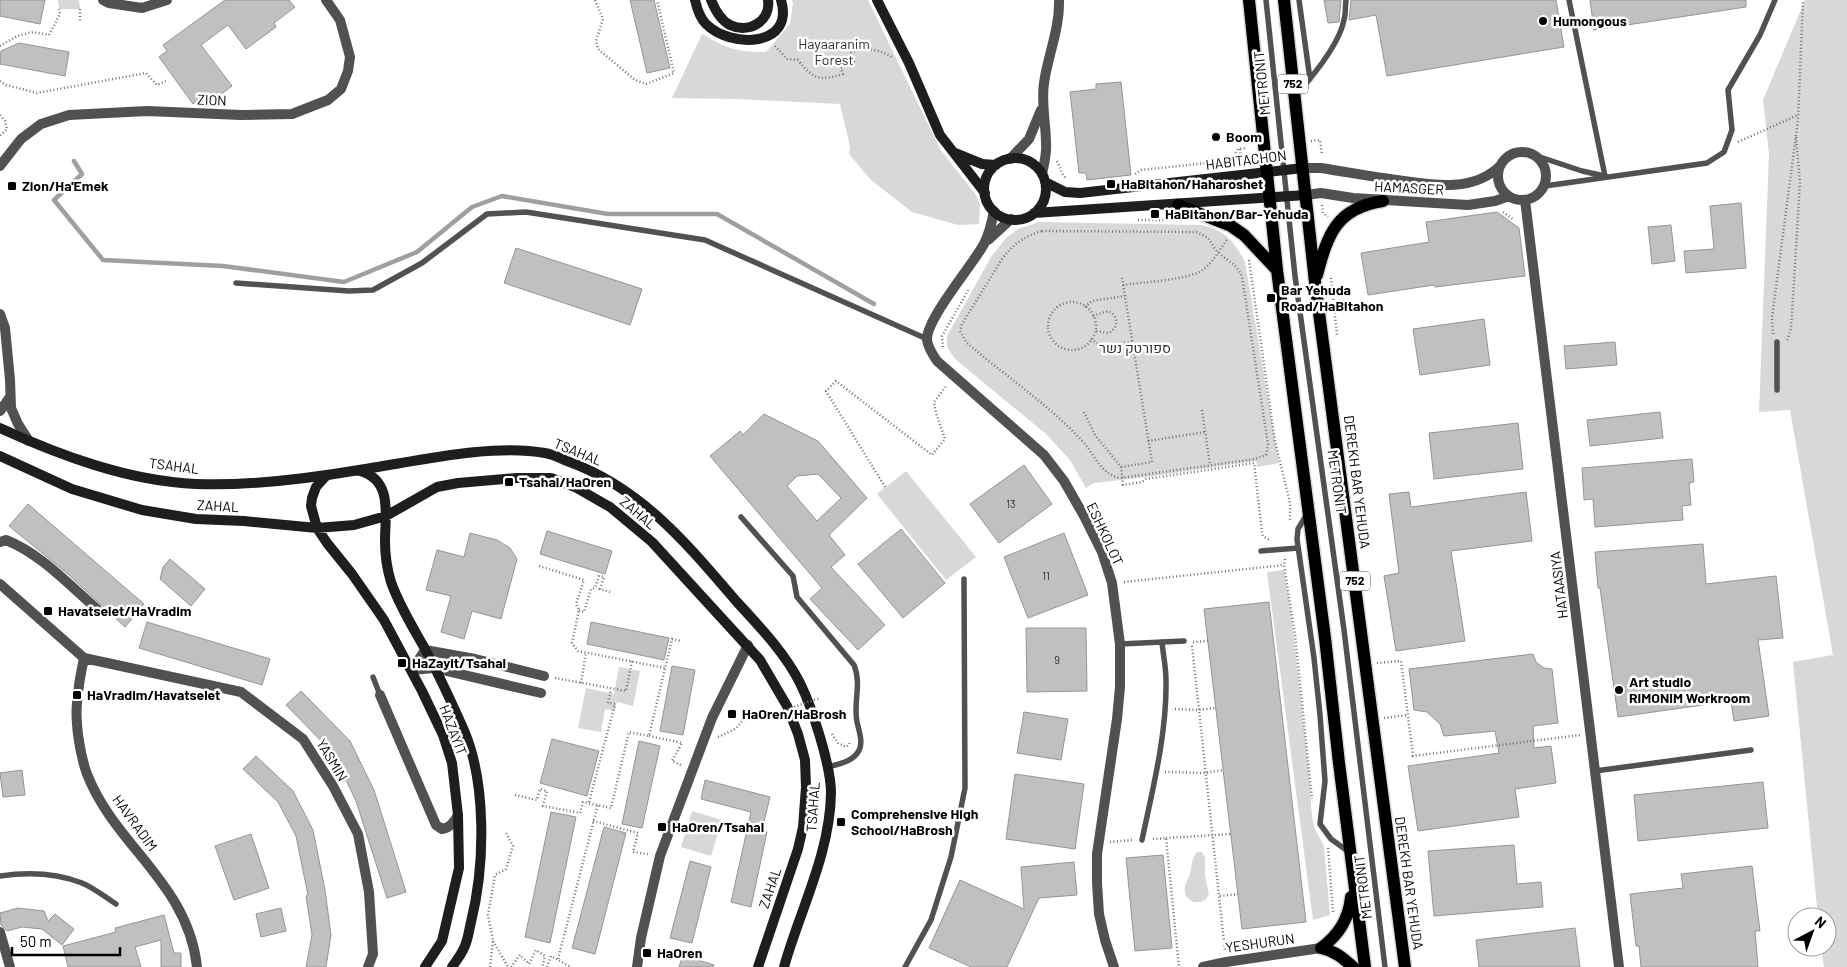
<svg xmlns="http://www.w3.org/2000/svg" width="1847" height="967" viewBox="0 0 1847 967" font-family="Barlow,Heebo,sans-serif">
	<style>
		.green { fill: #d8d8d8 }
		.lines { fill: none; stroke-linecap: round; stroke-linejoin: round }
		.stream { stroke: #9f9f9f; stroke-width: 4.5 }
		.building { fill: #c0c0c0; stroke: #959595; fill-rule: evenodd }
		.primary-casing { stroke: #dbdbdb; stroke-width: 15 }
		.path { stroke: #737373; stroke-width: 2.5; stroke-dasharray: 1 2.5; stroke-linecap: butt }
		.lane { stroke: #515151; stroke-width: 5.5 }
		.street { stroke: #515151; stroke-width: 10 }
		.secondary { stroke: #1e1e1e; stroke-width: 10 }
		.primary { stroke: #000; stroke-width: 12 }
		.path-bridge { stroke: #737373; stroke-width: 2.5; stroke-dasharray: 1 2.5; stroke-linecap: butt }
		.poi-dot { fill: #000; stroke: #fff; stroke-width: 2 }
		.labels { text-anchor: middle; stroke-width: 5; stroke-linejoin: round; paint-order: stroke }
		.number-label { font-size: 11px; fill: #303030 }
		.shield { fill: #fff; stroke: #4c4c4c; stroke-width: 1 }
		.shield-label { font-size: 12px; font-weight: bold; fill: #000 }
		.poi-label { font-size: 14px; font-weight: bold; fill: #000; stroke: #fff; text-anchor: start }
		.park-label { font-size: 14px; fill: #2f2f2f; stroke: #fff }
		.street-label { font-size: 14px; fill: #000; stroke: #fff }
	</style>
	<rect width="100%" height="100%" fill="#fff"/>
	<!-- green -->
	<path class="green" d="M58,0H79L80,9H59Z
		M792,0H868L940,149L976,195L980,205L979,224L958,225L912,212L871,180L849,154L850,147L840,104L736,99L672,98L702,34C728,49 736,52 766,52L790,24L793,3Z
		M1805,0H1847V967H1824L1821,947H1827V917H1818L1793,662L1833,655L1790,410L1759,412L1769,154L1763,100Z
		M1039,222L1201,225C1225,230 1234,241 1245,262L1279,463L1257,467L1256,461L1147,477L1094,483L1086,488L1070,460L1046,434L955,359L947,347V336L991,257L1006,238L1018,229Z
		M906,471L976,557L946,580L877,494Z
		M1284,570L1291,612L1310,781C1311,798 1310,816 1316,831C1318,836 1322,841 1324,846L1330,915L1313,920L1267,572Z
		M619,667L640,671L633,706L617,702L615,711L605,709L601,732L578,728L586,688L614,694Z
		M692,811L722,820L711,856L681,847Z
		M1197,852H1202L1205,858V876L1209,894L1206,899C1195,907 1182,899 1185,885C1187,880 1190,875 1191,870C1192,863 1192,858 1197,852Z"/>
	<g class="lines">
		<!-- stream -->
		<path class="stream" d="M74,161L82,174L54,200L103,260L223,266L344,282L417,252L472,207L502,196L608,214H717L874,304"/>
	</g>
	<!-- building -->
	<path class="building" d="M0,0H45L40,24L0,16Z
		M225,0H289L295,7L274,23L276,27L246,49L228,25L201,45L232,86L213,100L208,93L193,104L159,57L167,51L163,45Z
		M630,0H654L670,68L647,73Z
		M1324,0H1341L1339,22L1328,23Z
		M1351,0H1556L1564,47L1387,76L1376,15L1349,20Z
		M1590,0H1746V7L1594,30Z
		M19,43L69,52L65,76L0,64L1,51Z
		M1121,82L1131,175L1087,180L1086,173H1079L1070,92L1096,89V84Z
		M1741,203L1746,268L1686,273L1684,251L1714,249L1710,206Z
		M1497,212L1519,228L1525,276L1435,287L1434,285L1368,295L1361,253L1429,242L1426,222Z
		M1671,225L1675,261L1652,264L1648,227Z
		M516,248L642,289L630,325L504,283Z
		M1484,319L1490,365L1420,375L1413,329Z
		M1615,342L1617,365L1566,369L1564,346Z
		M1660,412L1663,438L1590,446L1587,420Z
		M764,414L818,441L867,498L829,535L845,555L831,567L885,625L858,650L810,599L822,588L710,456L740,431L743,435ZM818,474L841,498L817,521L787,486L797,476Z
		M1518,423L1523,469L1434,479L1429,433Z
		M1692,459L1694,482L1689,483L1691,505L1682,506L1683,520L1595,527L1593,499L1584,500L1582,468Z
		M1024,465L1052,504L999,543L970,504Z
		M1409,492L1411,507L1526,492L1532,541L1451,551L1465,641L1396,651L1384,576L1399,573L1389,494Z
		M28,504L144,604L125,627L69,575L9,526Z
		M901,529L945,583L903,618L858,564Z
		M547,531L612,551L605,574L540,554Z
		M470,533L497,540L510,548L517,559L501,619L472,611L464,639L441,632L451,596L426,590L437,550L464,557Z
		M1064,533L1088,595L1028,618L1004,557Z
		M1703,544L1706,584L1776,576L1783,638L1758,640L1769,716L1734,721L1731,701L1618,717L1600,588H1598L1595,552Z
		M170,559L205,589L191,606L160,579L163,567Z
		M1269,602L1306,922L1242,929L1204,609Z
		M147,622L270,659L262,685L139,648Z
		M591,622L669,638L664,660L587,644Z
		M1026,628H1086L1087,691L1027,692Z
		M1533,654L1536,662L1544,668L1552,669L1558,723L1533,726L1534,748L1551,746L1556,783L1515,789L1519,817L1418,831L1408,766L1499,753L1495,731L1444,736L1440,724L1427,712L1414,710L1409,669Z
		M672,666L695,670L683,735L660,731Z
		M301,691L350,741L374,790L406,892L387,898L356,801L333,753L286,705Z
		M1024,712L1068,719L1061,760L1017,753Z
		M552,739L599,751L587,796L540,783Z
		M639,741L660,746L642,828L622,824Z
		M256,756L293,791L313,830L325,890L331,935L326,967H306L312,935L306,896L308,895L296,836L278,802L243,769Z
		M22,770L25,795L3,797L0,773Z
		M1015,774L1084,784L1075,849L1006,839Z
		M705,780L770,797L762,830L767,832L751,907L731,902L751,812L701,799Z
		M1763,782L1768,828L1638,841L1634,795Z
		M551,812L576,817L550,943L525,937Z
		M604,827L626,833L595,954L572,948Z
		M251,834L269,888L234,900L215,846Z
		M1514,845L1517,884L1541,882L1543,907L1434,916L1428,851Z
		M1163,855L1172,948L1135,951L1126,858Z
		M690,861L711,867L692,943L670,938Z
		M1074,862L1077,895L1039,898L1007,967H971L929,948L960,880L1024,909L1021,867Z
		M1752,866L1760,931H1755L1758,967H1641L1639,946H1636L1630,894L1683,888L1681,874Z
		M18,908L44,911L48,921L55,914L74,929L62,945L42,929L22,927L7,931L1,925L0,913Z
		M281,908L286,931L261,937L256,914Z
		M164,915L174,953H181V967H161V940L135,947L141,967H68L63,946L116,932L115,928Z
		M1575,928L1580,967H1479L1476,940Z
		M683,955L714,965L713,967H679Z"/>
	<g class="lines">
		<!-- primary casing -->
		<g class="primary-casing">
			<path id="primary" d="M1249,0L1277,270L1325,638L1339,763L1365,967
				M1284,0L1315,282L1405,967
				M1178,205L1231,226L1244,235L1277,270
				M1317,275C1328,233 1337,208 1383,201
				M1321,948C1339,935 1349,919 1351,897
				M1321,948C1335,951 1343,958 1353,967"/>
		</g>
		<!-- path -->
		<path class="path" d="M595,0L603,19L596,41L598,49L635,80L646,84L674,73L657,0
			M80,9V21
			M0,46L17,36L33,32L49,35L60,14L59,9
			M775,46L787,59L798,60C813,80 820,81 843,74L841,68L854,62L850,53C864,47 878,49 892,57
			M0,81L6,85L37,93L146,73L157,85L166,81
			M0,115L5,121L7,129L0,136
			M1311,141L1320,140L1322,154
			M1738,142L1798,115
			M1240,149L1241,161
			M1057,161L1063,175L1066,178
			M1135,174L1141,170L1225,161L1234,155L1238,149L1246,148
			M1322,205L1323,213L1328,217
			M1503,212L1514,220
			M1138,220H1178
			M1242,220L1246,214L1258,213
			M1042,231L1196,232C1215,239 1209,245 1220,254C1229,262 1237,264 1242,277L1268,444L1266,455L1255,459L1120,478C1102,475 1095,456 1085,444C1050,405 1005,376 967,343L960,331L962,324L1002,259C1013,244 1025,236 1042,231Z
			M1249,260L1275,441L1290,503V521
			M1331,278L1337,335
			M1123,285C1142,282 1191,280 1204,269C1214,261 1221,248 1228,238
			M1048 326a24 24 0 1 1 48 0a24 24 0 1 1-48 0Z
			M1085,307L1092,301L1125,296
			M1093,316L1108,311C1119,316 1119,327 1109,333L1095,331
			M1773,334L1772,318L1798,120L1803,0
			M1091,339L1100,345L1132,342
			M1787,340L1791,329L1800,183L1796,136
			M943,347L942,336L969,289
			M1202,410L1210,465
			M1084,412L1095,435L1121,467L1123,485L1142,482L1146,479L1254,463L1262,532L1263,536L1270,540
			M1148,441L1205,432
			M1121,467L1152,462L1122,278
			M885,487L826,391L836,381L932,455L945,439L936,413L934,402L947,385
			M1285,559L1284,565L1295,635L1312,799
			M539,566L584,580L576,604L579,610L572,643L578,651L665,668
			M1124,582L1284,565
			M579,610L584,612L591,589L595,588L599,576L604,577L600,589L610,592
			M1193,642L1208,641
			M1192,646L1225,951
			M1377,663L1401,661L1413,756L1580,735
			M555,678L626,691L632,661
			M581,683L586,652
			M1175,709L1198,710L1216,708
			M1384,718L1408,715
			M832,734L838,743L846,747L849,745L850,741
			M649,736L682,743L672,761L683,766
			M718,737L735,729L742,721L771,715
			M1165,772L1205,773L1223,770
			M515,795L537,800L540,789L547,791L543,806L580,813L583,802L611,808L629,732L649,736L672,639L681,641
			M589,802L615,704L608,703L611,689
			M593,821L638,833L633,852L648,854
			M1166,838L1231,834
			M1153,839L1166,838L1179,967
			M1110,842L1132,840
			M1328,848L1333,912
			M1220,896L1238,894
			M493,941L508,967
			M558,959L598,804
			M490,967L493,940L488,915L495,875L506,869L513,846L506,833
			M511,967L520,955L529,964L536,950L545,956L542,967
			M547,967L551,956L571,967"/>
		<!-- lane -->
		<path class="lane" d="M1266,0L1295,276L1344,630L1385,967
			M1299,0L1310,79
			M1569,0L1605,176
			M1296,95C1313,76 1339,45 1344,20C1346,13 1345,6 1346,0
			M1537,156L1582,171L1600,175
			M1545,186L1707,163L1724,152L1732,130L1728,90L1760,35L1775,0
			M236,283L349,291L373,290L422,263L487,214L526,212L705,240L927,339
			M1777,342V390
			M1307,514L1298,529L1297,539L1314,658L1320,715L1325,781L1320,824L1331,839L1349,852
			M741,517L793,576L797,597L854,665C862,684 853,703 857,722C859,731 864,744 858,752C852,762 838,764 828,767
			M1261,551L1298,548
			M1120,644L1184,641
			M373,677L380,695
			M1595,771L1751,750
			M1142,840C1153,788 1167,733 1166,680C1166,667 1163,654 1162,642
			M0,876C27,872 56,873 82,883C94,888 105,897 116,904
			M905,967L931,920L951,857L965,788L964,579"/>
		<!-- street -->
		<path class="street" d="M103,0L109,3L142,8L167,0
			M1498 176a24 24 0 1 1 48 0a24 24 0 1 1-48 0Z
			M1010,159L1029,139L1041,110
			M0,166L21,139L41,124L69,115L147,111L241,115L292,114L328,100L341,89L348,71L350,57L340,20L326,0
			M1303,168H1321C1347,172 1372,177 1397,180C1432,185 1472,193 1500,166
			M1042,174C1044,164 1047,153 1046,144C1046,123 1041,104 1044,83C1048,55 1060,28 1059,0
			M1306,195L1321,193L1353,198L1468,205L1495,201L1509,196
			M1525,200L1619,967
			M994,211C992,222 989,234 984,244C972,266 926,319 927,340C928,348 933,355 937,361L1044,455L1064,481L1084,516L1102,552L1112,583L1120,644V687L1117,719L1097,854V883L1099,914L1105,940L1114,967
			M988,240L1011,219
			M0,314L5,328L10,380L11,408L18,424L29,441
			M0,411L10,397
			M0,542L6,540C41,554 68,584 97,609
			M0,584L84,658L241,692L303,739L333,786L358,834L369,892L373,954L368,967
			M84,658C81,672 78,688 77,703C75,723 80,755 87,774C115,846 188,883 197,967
			M412,670L425,650L475,659L544,676
			M412,670L434,668L541,693
			M380,695L436,825L442,829C450,828 454,822 458,815
			M0,932L10,967
			M637,967L641,938L660,856L712,718L748,645
			M1203,967L1226,962L1321,948"/>
		<!-- secondary -->
		<path class="secondary" d="M695,0C697,9 700,18 706,24C731,49 795,47 781,0
			M711,0C715,10 720,20 730,25C749,34 771,21 768,0
			M877,0L909,63L940,135L985,193
			M955,153L982,164L996,165
			M984 189a31 31 0 1 1 62 0a31 31 0 1 1-62 0Z
			M1045,182L1065,192L1080,193L1303,168
			M1034,213L1306,195
			M0,428C61,456 129,481 196,484C250,486 306,479 359,470C413,462 491,443 545,453C552,454 560,458 567,461C642,488 687,544 737,602C759,626 785,653 800,683C812,707 831,766 831,793C830,854 800,910 784,967
			M0,456L72,489L142,510L196,519L244,521L317,528L354,525L386,516L437,487L458,483L517,478H551L575,487L610,507L652,542L760,660L787,706L798,734L805,760L806,787L803,827L798,849L758,967
			M360,471C393,480 385,515 385,541C385,555 387,569 391,582C399,605 412,626 424,647C438,673 451,701 463,728C487,782 485,866 471,922C469,930 468,940 464,948C461,955 456,961 452,967
			M326,476L316,487L312,498L311,506L317,528L327,543L352,574L384,620L422,691L443,735L452,763L458,815L459,868L442,941L425,967"/>
		<!-- primary -->
		<use href="#primary" class="primary"/>
		<!-- path-bridge -->
		<path class="path-bridge" d="M771,715L820,698"/>
	</g>
	<!-- markers -->
	<g class="poi-dot">
		<circle cx="1543" cy="21" r="5"/>
		<circle cx="1216" cy="137" r="5"/>
		<rect x="1106" y="179" width="10" height="10" rx="2.5"/>
		<rect x="7" y="181" width="10" height="10" rx="2.5"/>
		<rect x="1150" y="209" width="10" height="10" rx="2.5"/>
		<rect x="1266" y="293" width="10" height="10" rx="2.5"/>
		<rect x="504" y="477" width="10" height="10" rx="2.5"/>
		<rect x="43" y="606" width="10" height="10" rx="2.5"/>
		<rect x="397" y="658" width="10" height="10" rx="2.5"/>
		<circle cx="1619" cy="690" r="5"/>
		<rect x="72" y="690" width="10" height="10" rx="2.5"/>
		<rect x="727" y="709" width="10" height="10" rx="2.5"/>
		<rect x="836" y="817" width="10" height="10" rx="2.5"/>
		<rect x="657" y="822" width="10" height="10" rx="2.5"/>
		<rect x="642" y="948" width="10" height="10" rx="2.5"/>
	</g>
	<g class="labels">
		<!-- number labels -->
		<g class="number-label">
			<text x="1011" y="508">13</text>
			<text x="1046" y="580">11</text>
			<text x="1057" y="664">9</text>
		</g>
		<!-- shield labels -->
		<g class="shield">
			<rect x="1278" y="74.5" width="30" height="19" rx="4"/>
			<rect x="1340" y="571.5" width="30" height="19" rx="4"/>
		</g>
		<g class="shield-label">
			<text x="1293" y="88">752</text>
			<text x="1355" y="585">752</text>
		</g>
		<!-- poi labels -->
		<g class="poi-label">
			<text x="1553" y="26">Humongous</text>
			<text x="1226" y="142">Boom</text>
			<text x="1121" y="189">HaBitahon/Haharoshet</text>
			<text x="22" y="191">Zion/Ha'Emek</text>
			<text x="1165" y="219">HaBitahon/Bar-Yehuda</text>
			<text x="1281" y="295">Bar Yehuda<tspan x="1281" dy="16">Road/HaBitahon</tspan></text>
			<text x="519" y="487">Tsahal/HaOren</text>
			<text x="58" y="616">Havatselet/HaVradim</text>
			<text x="412" y="668">HaZayit/Tsahal</text>
			<text x="1629" y="687">Art studio<tspan x="1629" dy="16">RIMONIM Workroom</tspan></text>
			<text x="87" y="700">HaVradim/Havatselet</text>
			<text x="742" y="719">HaOren/HaBrosh</text>
			<text x="851" y="819">Comprehensive High<tspan x="851" dy="16">School/HaBrosh</tspan></text>
			<text x="672" y="832">HaOren/Tsahal</text>
			<text x="657" y="958">HaOren</text>
		</g>
		<!-- park labels -->
		<g class="park-label">
			<text x="834" y="49">Hayaaranim<tspan x="834" dy="16">Forest</tspan></text>
			<text x="1135" y="353">ספורטק נשר</text>
		</g>
		<!-- street labels -->
		<g class="street-label">
			<text transform="translate(1262 83) rotate(-96)" y="5">METRONIT</text>
			<text transform="translate(212 100) rotate(2)" y="5">ZION</text>
			<text transform="translate(1246 160) rotate(-7)" y="5">HABITACHON</text>
			<text transform="translate(1409 188) rotate(3)" y="5">HAMASGER</text>
			<text transform="translate(578 452) rotate(22)" y="5">TSAHAL</text>
			<text transform="translate(174 466) rotate(7)" y="5">TSAHAL</text>
			<text transform="translate(1337 482) rotate(82)" y="5">METRONIT</text>
			<text transform="translate(1357 482) rotate(83)" y="5">DEREKH BAR YEHUDA</text>
			<text transform="translate(218 506) rotate(3)" y="5">ZAHAL</text>
			<text transform="translate(638 513) rotate(40)" y="5">ZAHAL</text>
			<text transform="translate(1105 534) rotate(65)" y="5">ESHKOLOT</text>
			<text transform="translate(1559 585) rotate(-97)" y="5">HATAASIYA</text>
			<text transform="translate(453 730) rotate(69)" y="5">HAZAYIT</text>
			<text transform="translate(332 760) rotate(59)" y="5">YASMIN</text>
			<text transform="translate(813 807) rotate(-86)" y="5">TSAHAL</text>
			<text transform="translate(135 823) rotate(54)" y="5">HAVRADIM</text>
			<text transform="translate(1409 883) rotate(82)" y="5">DEREKH BAR YEHUDA</text>
			<text transform="translate(1363 887) rotate(-97)" y="5">METRONIT</text>
			<text transform="translate(770 888) rotate(-71)" y="5">ZAHAL</text>
			<text transform="translate(1260 943) rotate(-8)" y="5">YESHURUN</text>
		</g>
	</g>
	<!-- north arrow -->
	<g transform="translate(1812 932) rotate(41)"><circle r="24" fill="#ffffff" stroke="#999999"/>
	<path d="M0-4L9 19L0 12L-9 19Z" fill="#000000"/>
	<text y="-8" font-size="14" font-weight="bold" text-anchor="middle" fill="#000000">N</text>
	</g>
	<!-- scale -->
	<path d="M12 947v8h108v-8" fill="none" stroke="#000000" stroke-width="2.5"/>
	<text x="20" y="947" font-size="15" fill="#000000" stroke="#ffffff" stroke-width="4" paint-order="stroke">50 m</text>
</svg>
